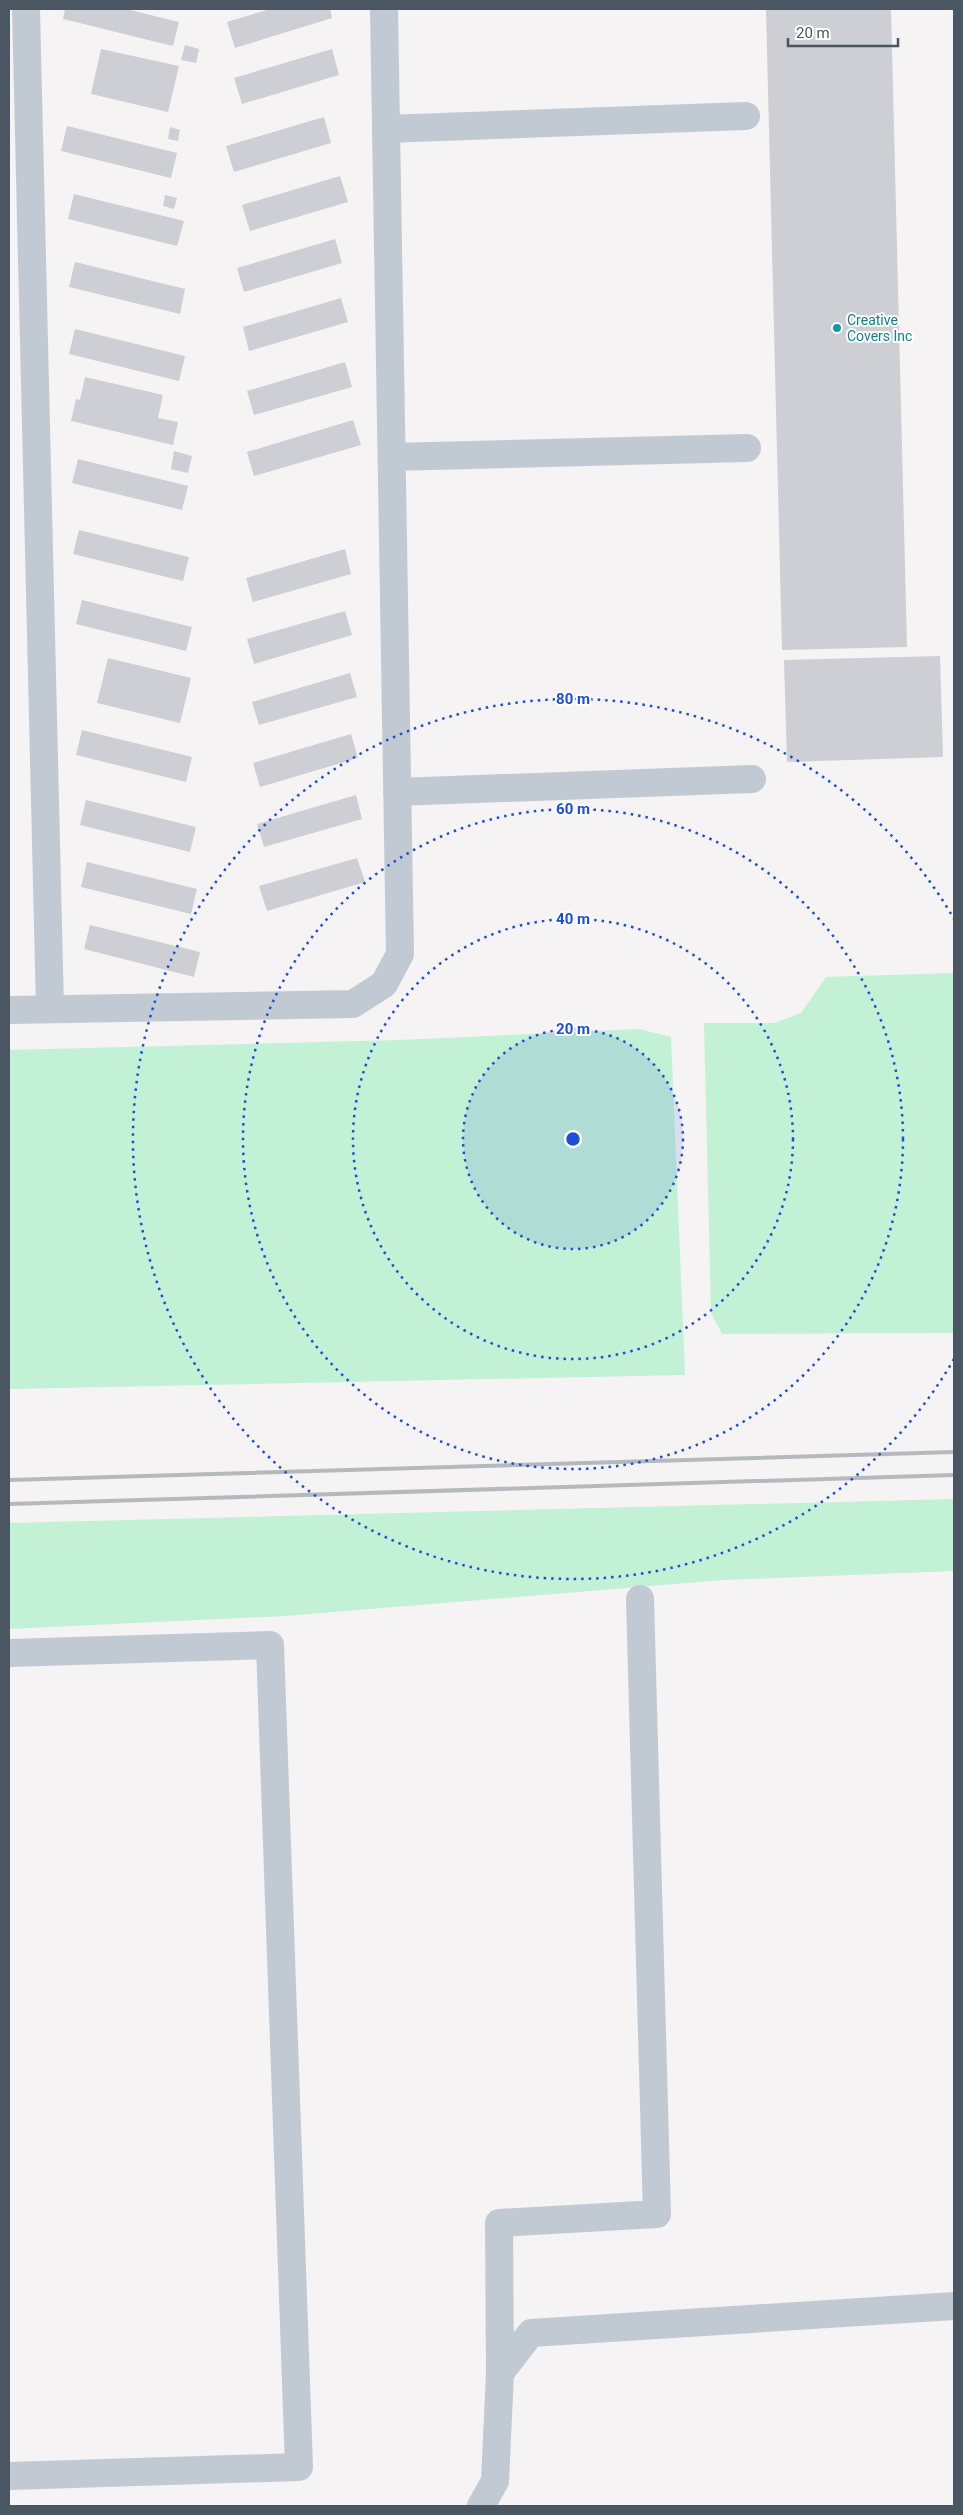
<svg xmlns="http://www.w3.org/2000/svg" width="963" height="2515" viewBox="0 0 963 2515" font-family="Roboto,sans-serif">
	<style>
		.green { fill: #c3f1d5 }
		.building { fill: #cdcfd5 }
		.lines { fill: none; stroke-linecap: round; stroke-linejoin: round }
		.minor { stroke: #c1cad2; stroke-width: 28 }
		.rail { stroke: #b5b8bd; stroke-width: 4 }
		.ring { fill: none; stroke: #1d4ed8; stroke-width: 2.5; stroke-dasharray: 2.5 5 }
		.culture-dot { fill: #0f9aa8; stroke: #fff; stroke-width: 2 }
		.labels { text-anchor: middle; stroke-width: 4; stroke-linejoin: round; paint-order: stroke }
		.culture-label { font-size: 14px; fill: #0d838f; stroke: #fff; text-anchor: start }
		.centre { fill: #1d4ed8; stroke: #fff; stroke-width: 2.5 }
		.ring-label { font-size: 15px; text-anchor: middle; font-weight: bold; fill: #1d4ed8; stroke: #fff; stroke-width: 4; stroke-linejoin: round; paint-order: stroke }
	</style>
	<rect width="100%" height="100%" fill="#f5f3f3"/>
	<!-- green -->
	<path class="green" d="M954,973V1333L722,1334L711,1313L704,1023H774L801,1013L826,977Z
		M639,1029L671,1037L685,1375L9,1389V1050L398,1040Z
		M954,1499V1571L723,1580L285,1616L9,1629V1523Z"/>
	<!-- building -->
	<path class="building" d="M65,9H126L179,22L173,46L63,19Z
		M270,9H330L332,18L235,48L227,22Z
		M766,9H891L907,647L782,650Z
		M185,45L199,49L196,63L181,60Z
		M101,49L179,66L168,112L91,94Z
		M332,49L339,75L242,104L234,78Z
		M324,117L331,143L234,172L226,146Z
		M67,126L177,153L171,178L61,151Z
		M170,127L180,130L178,141L168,139Z
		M340,176L348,202L250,231L242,205Z
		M74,194L184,221L177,246L68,219Z
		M165,195L177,198L174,209L163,206Z
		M335,239L342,263L244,292L237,268Z
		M75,262L185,289L180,314L69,287Z
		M341,298L348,322L249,351L243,327Z
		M75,329L185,356L179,381L69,354Z
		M345,362L352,387L254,415L247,391Z
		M85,377L163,395L158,418L178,422L173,445L71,421L76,399L80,400Z
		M353,420L361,445L254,476L247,452Z
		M174,451L192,456L188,473L171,469Z
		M78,459L188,486L182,510L72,483Z
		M79,530L189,557L183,581L73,554Z
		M345,549L351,574L253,602L246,578Z
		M82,600L192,627L186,651L76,624Z
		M345,611L352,635L254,664L247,639Z
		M940,656L943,757L787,762L784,660Z
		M108,658L191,678L180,723L97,703Z
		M350,673L357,697L259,725L252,702Z
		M82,730L192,757L186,782L76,755Z
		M351,734L358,758L260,787L253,763Z
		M356,795L362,819L264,847L257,824Z
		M86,800L196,827L190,852L80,825Z
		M357,858L365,882L267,911L259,886Z
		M87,862L197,889L191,914L81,887Z
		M90,925L200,952L194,977L84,949Z"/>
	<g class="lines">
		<!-- minor -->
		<path class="minor" d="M26,9L50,1009
			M386,129L746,116
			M392,457L747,448
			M397,792L752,779
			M9,1010L353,1004L384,984L400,954L384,9
			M9,1653L270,1645L299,2467L9,2476
			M500,2373L499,2223L657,2214L640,1599
			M481,2506L495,2481L500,2373L531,2333L954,2306"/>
		<!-- rail -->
		<path class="rail" d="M9,1480L954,1452
			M9,1504L954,1475"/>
	</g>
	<!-- distance rings -->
	<circle cx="573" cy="1139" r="110" fill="#1d4ed8" fill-opacity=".12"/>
	<g class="ring">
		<circle cx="573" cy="1139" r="110"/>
		<circle cx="573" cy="1139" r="220"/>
		<circle cx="573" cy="1139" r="330"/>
		<path d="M954 1359A440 440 0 1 1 954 919"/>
	</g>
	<!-- markers -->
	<circle class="culture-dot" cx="837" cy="328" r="5"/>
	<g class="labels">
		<!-- culture labels -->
		<g class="culture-label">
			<text x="847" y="325">Creative<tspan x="847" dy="16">Covers Inc</tspan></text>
		</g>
	</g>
	<circle cx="573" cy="1139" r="8" class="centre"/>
	<g class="ring-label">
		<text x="573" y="704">80 m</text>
		<text x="573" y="814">60 m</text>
		<text x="573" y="924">40 m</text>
		<text x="573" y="1034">20 m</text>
	</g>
	<!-- border -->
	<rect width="963" height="2515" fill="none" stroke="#4a5661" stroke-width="20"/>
	<!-- scale -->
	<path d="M788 38v8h110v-8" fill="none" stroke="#4a5661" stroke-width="2.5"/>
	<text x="796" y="38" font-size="15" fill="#4a5661" stroke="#ffffff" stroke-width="4" paint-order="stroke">20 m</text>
</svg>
